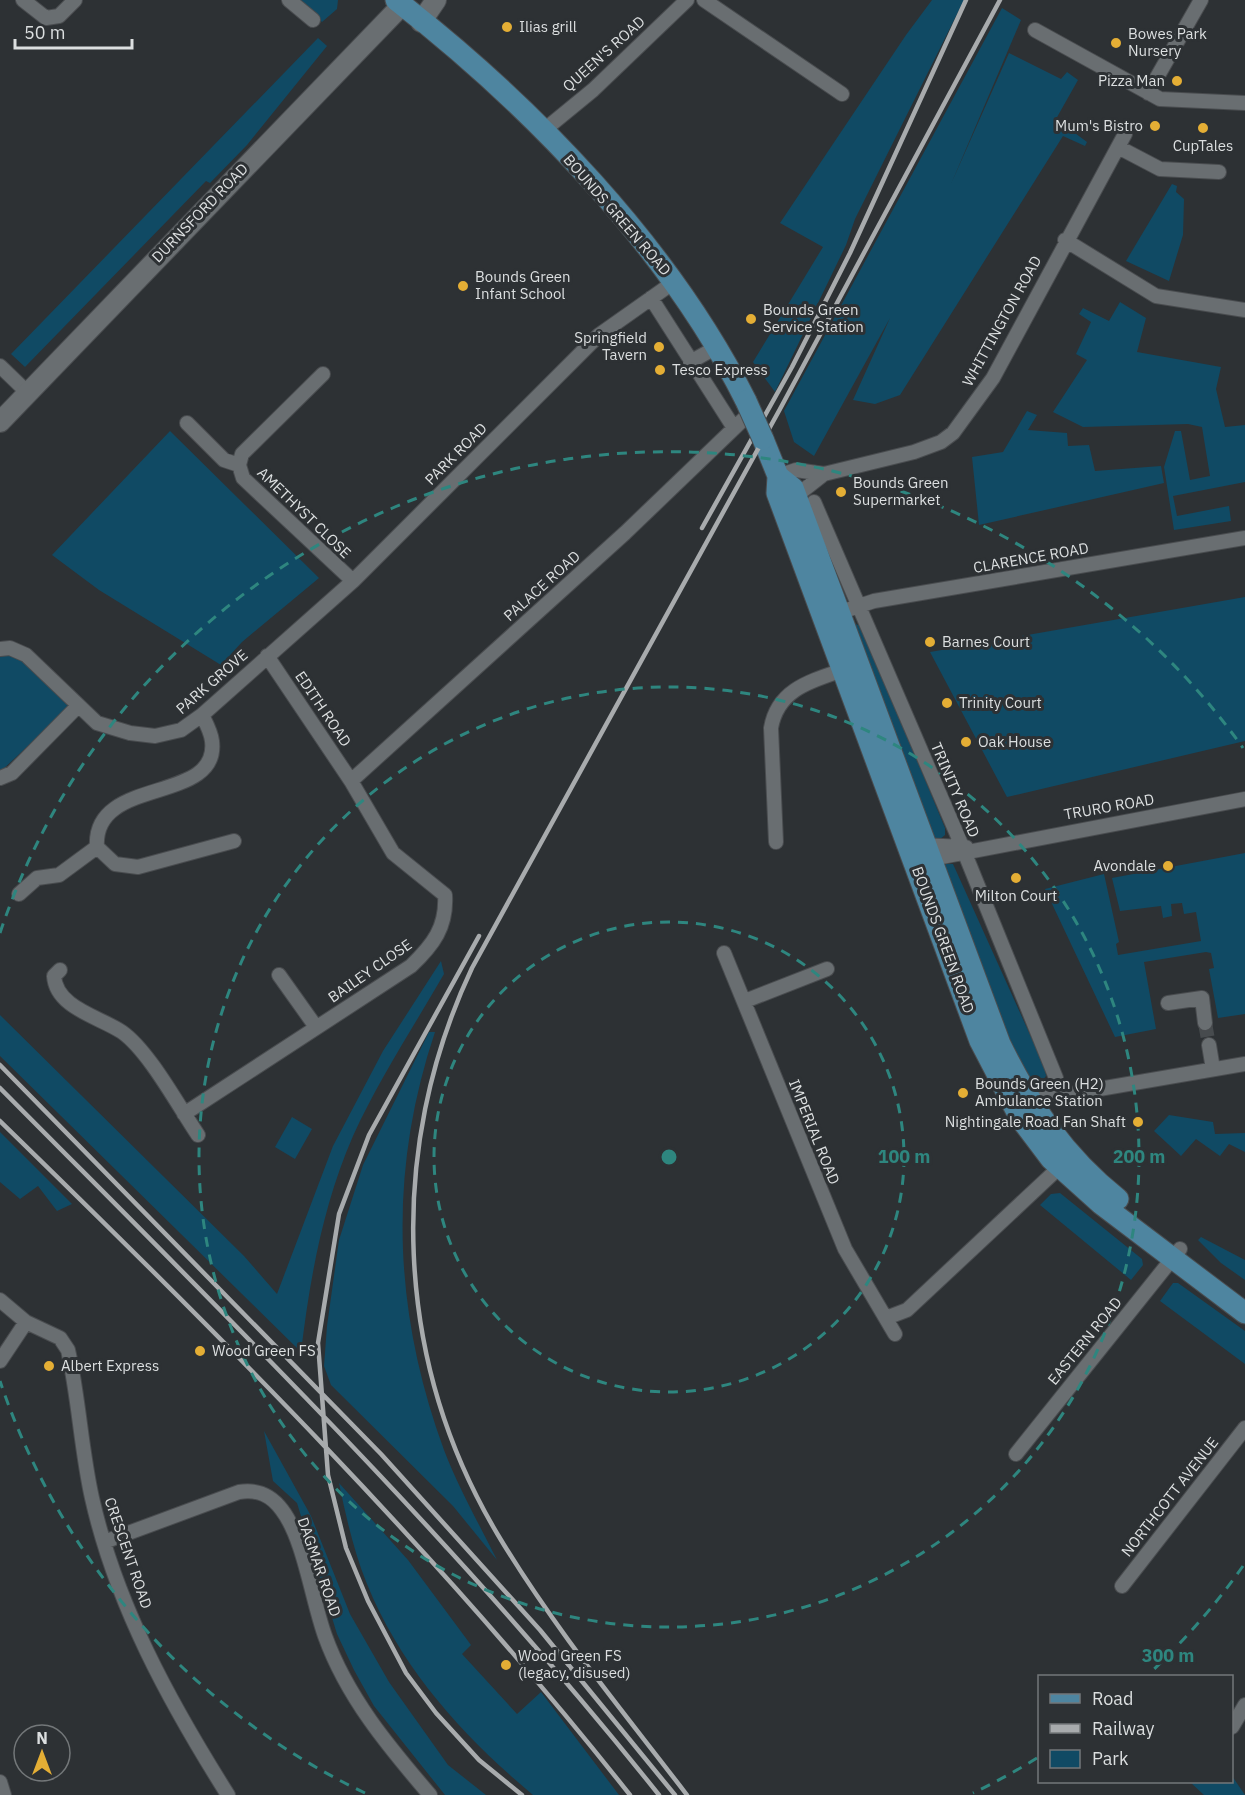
<svg xmlns="http://www.w3.org/2000/svg" width="1245" height="1795" viewBox="0 0 1245 1795" font-family="'IBM Plex Sans',sans-serif">
	<style>
		.green { fill: #104a64 }
		.lines { fill: none; stroke-linecap: round; stroke-linejoin: round }
		.street-tunnel { stroke: #474b4e; stroke-width: 14; stroke-dasharray: 14 7; stroke-linecap: butt }
		.street-casing { stroke: #494c4f; stroke-width: 16 }
		.secondary-casing { stroke: #494c4f; stroke-width: 22 }
		.primary-casing { stroke: #494c4f; stroke-width: 23 }
		.street { stroke: #696e71; stroke-width: 14 }
		.secondary { stroke: #696e71; stroke-width: 20 }
		.primary { stroke: #4e85a0; stroke-width: 21 }
		.rail { stroke: #a8abad; stroke-width: 4.5 }
		.primary-bridge-casing { stroke: #494c4f; stroke-width: 23; stroke-linecap: butt }
		.primary-bridge { stroke: #4e85a0; stroke-width: 21 }
		.ring { fill: none; stroke: #2e867f; stroke-width: 3; stroke-dasharray: 10 8 }
		.poi-dot { fill: #e4ae35; stroke: #2d3134; stroke-width: 2 }
		.labels { text-anchor: middle; stroke-width: 6; stroke-linejoin: round; paint-order: stroke }
		.poi-label { font-size: 15px; fill: #dcdfe0; stroke: #2d3134; text-anchor: start }
		.street-label { font-size: 15px; fill: #dcdfe0; stroke: #2d3134 }
		.centre { fill: #2e867f; stroke: #2d3134; stroke-width: 3 }
		.ring-label { font-size: 18px; text-anchor: middle; font-weight: bold; fill: #2e867f; stroke: #2d3134; stroke-width: 6; stroke-linejoin: round; paint-order: stroke }
	</style>
	<rect width="100%" height="100%" fill="#2d3134"/>
	<!-- green -->
	<path class="green" d="M296,0H338L337,9L322,22Z
		M932,0H964L855,219L846,245L775,392L753,362L823,247L780,223L906,35Z
		M1002,8L1021,20L951,184L1009,53L1061,79L1067,72L1078,80L1056,119L1087,142L1085,146L1063,136L900,395L875,404L853,400L890,318L814,456L794,442L784,411Z
		M318,38L327,46L247,145L210,183L206,181L25,367L11,354Z
		M1172,184L1177,186L1176,192L1184,199L1183,235L1169,281L1126,261Z
		M1120,302L1146,318L1137,352L1221,367L1216,389L1225,427L1245,425V482L1173,496L1177,516L1229,506L1231,521L1174,530L1164,467L1175,431H1181L1190,480L1210,476L1202,427L1188,424L1083,427L1053,412L1087,360L1076,354L1091,322L1079,314L1083,308L1109,321Z
		M1027,411L1037,415L1028,430L1067,433L1068,446L1089,445L1095,471L1161,466L1164,483L979,525L972,457L1003,452Z
		M170,431L319,578L242,642L221,665L99,590L52,555Z
		M1245,597V741L1007,797L930,652Z
		M856,624L862,627L945,828V835L939,840H932L853,626Z
		M10,654L25,658L71,706L0,772V655Z
		M1245,853V1014L1218,1018L1209,969L1214,968L1211,953L1206,952L1144,962L1156,1029L1115,1037L1045,889L1104,874L1119,942L1116,944L1118,955L1201,941L1196,912L1184,914L1182,903L1171,904L1172,916L1163,918L1161,906L1120,911L1112,878Z
		M946,864H953L1045,1068L1046,1076L1039,1085H1032L1022,1072L941,874Z
		M441,961L444,974C414,1026 378,1081 353,1136C323,1205 310,1278 301,1352L0,1056V1015L244,1256L277,1294L333,1146L383,1051Z
		M429,1032H435C388,1172 393,1311 444,1450C458,1487 479,1524 497,1560L453,1506L331,1385L324,1366L327,1326L339,1240L363,1165Z
		M1169,1115L1213,1122L1215,1134L1245,1133V1152L1229,1144L1220,1156L1196,1139L1181,1156L1154,1131Z
		M292,1117L312,1129L295,1159L275,1147Z
		M0,1132L72,1204L57,1211L38,1186L20,1199L0,1182Z
		M1060,1193L1142,1259L1143,1265L1131,1280L1040,1205L1051,1194Z
		M1201,1237L1245,1260V1280L1221,1263L1198,1240Z
		M1173,1283H1178L1245,1331V1364L1160,1301Z
		M264,1431L311,1516L350,1614L389,1682L448,1765L486,1795H445L374,1706L354,1670L337,1634L297,1503L273,1481Z
		M339,1483L408,1560L471,1645L462,1654L517,1714L541,1692L619,1795H533C464,1737 402,1670 367,1584C354,1552 346,1517 339,1483Z
		M1232,1776L1245,1795H1204L1190,1782H1232Z"/>
	<g class="lines">
		<!-- street-tunnel -->
		<path class="street-tunnel" d="M1205,1023L1209,1045"/>
		<!-- street casing -->
		<g class="street-casing">
			<path id="street" d="M23,0L46,18L59,16L75,0
				M289,0L313,20
				M704,0L842,94
				M1035,30L1160,99L1245,103
				M1148,93L1201,0
				M543,131L593,90L687,0
				M1118,147L1160,169L1219,172
				M1065,240L1156,296L1245,310
				M651,298L734,428
				M690,362L717,347
				M0,366L28,393
				M323,374L242,454L239,465L243,478L353,581
				M187,423L224,460L239,465
				M778,476L796,470L824,474
				M796,496L824,474L914,452L941,442L953,433L993,378L1125,134
				M814,502L959,839L1056,1078L1057,1094
				M832,615L874,601L1245,538
				M0,649L10,648L26,655L97,723L130,733L155,736L181,730L202,715L353,581L599,335L674,282
				M202,715C206,723 211,732 212,741C220,805 92,775 97,847L115,864L138,867L234,841
				M0,778L12,773L78,706
				M351,781L625,533L751,412
				M776,842L771,728C778,687 815,680 849,668
				M919,845L966,847
				M926,860L1245,799
				M19,894L37,878L59,875L97,847
				M724,953L845,1249L895,1334
				M60,970L54,976C56,1008 100,1017 122,1032C149,1051 179,1107 198,1135
				M279,975L316,1027
				M745,1001L827,969
				M1168,1003L1202,998L1205,1023
				M1209,1045L1213,1069
				M1022,1093L1070,1094L1245,1064
				M184,1114L411,966C433,945 447,927 445,895L393,853L351,781L267,656
				M0,1300L26,1322L60,1338L68,1350C79,1399 81,1449 92,1498C116,1605 170,1703 228,1795
				M886,1318L907,1310L1064,1163
				M0,1361L26,1322
				M1016,1454L1180,1249
				M104,1542L239,1492C258,1489 271,1495 282,1510C304,1539 312,1600 325,1636C347,1697 388,1746 430,1795
				M1122,1586L1245,1428
				M1232,1727L1245,1705
				M0,1782L4,1795"/>
		</g>
		<!-- secondary casing -->
		<g class="secondary-casing">
			<path id="secondary" d="M421,22L436,0
				M0,422L402,5"/>
		</g>
		<!-- primary casing -->
		<g class="primary-casing">
			<path id="primary" d="M396,0C531,105 669,247 746,401
				M763,439L778,476L777,493L980,1041L1020,1118L1051,1159L1101,1204L1245,1313
				M778,476L793,488L1000,1044C1030,1105 1064,1156 1118,1199"/>
		</g>
		<!-- street -->
		<use href="#street" class="street"/>
		<!-- secondary -->
		<use href="#secondary" class="secondary"/>
		<!-- primary -->
		<use href="#primary" class="primary"/>
		<!-- rail -->
		<path class="rail" d="M702,528L792,367L850,253L966,0
			M479,936L369,1135L339,1214L318,1343L328,1475L346,1548L368,1601L406,1673L436,1713L479,1760L522,1795
			M0,1065L381,1454L540,1630L675,1795
			M0,1088C227,1317 458,1542 659,1795
			M0,1121C220,1335 440,1554 630,1795
			M687,1795C622,1710 553,1627 498,1535C394,1361 386,1150 472,968L780,409L1000,0"/>
		<!-- primary-bridge casing -->
		<g class="primary-bridge-casing">
			<path id="primary-bridge" d="M746,401L763,439"/>
		</g>
		<!-- primary-bridge -->
		<use href="#primary-bridge" class="primary-bridge"/>
	</g>
	<!-- distance rings -->
	<g class="ring">
		<circle cx="669" cy="1157" r="235"/>
		<circle cx="669" cy="1157" r="470"/>
		<path d="M1243 1566A705 705 0 0 1 1150 1673M1037 1758A705 705 0 0 1 973 1793M365 1793A705 705 0 0 1 0 1381M0 933A705 705 0 0 1 1243 748"/>
	</g>
	<!-- markers -->
	<g class="poi-dot">
		<circle cx="507" cy="27" r="6"/>
		<circle cx="1116" cy="43" r="6"/>
		<circle cx="1177" cy="81" r="6"/>
		<circle cx="1155" cy="126" r="6"/>
		<circle cx="1203" cy="128" r="6"/>
		<circle cx="463" cy="286" r="6"/>
		<circle cx="751" cy="319" r="6"/>
		<circle cx="659" cy="347" r="6"/>
		<circle cx="660" cy="370" r="6"/>
		<circle cx="841" cy="492" r="6"/>
		<circle cx="930" cy="642" r="6"/>
		<circle cx="947" cy="703" r="6"/>
		<circle cx="966" cy="742" r="6"/>
		<circle cx="1168" cy="866" r="6"/>
		<circle cx="1016" cy="878" r="6"/>
		<circle cx="963" cy="1093" r="6"/>
		<circle cx="1138" cy="1122" r="6"/>
		<circle cx="200" cy="1351" r="6"/>
		<circle cx="49" cy="1366" r="6"/>
		<circle cx="506" cy="1665" r="6"/>
	</g>
	<g class="labels">
		<!-- poi labels -->
		<g class="poi-label">
			<text x="519" y="32">Ilias grill</text>
			<text x="1128" y="39">Bowes Park<tspan x="1128" dy="17">Nursery</tspan></text>
			<text x="1165" y="86" text-anchor="end">Pizza Man</text>
			<text x="1143" y="131" text-anchor="end">Mum's Bistro</text>
			<text x="1203" y="151" text-anchor="middle">CupTales</text>
			<text x="475" y="282">Bounds Green<tspan x="475" dy="17">Infant School</tspan></text>
			<text x="763" y="315">Bounds Green<tspan x="763" dy="17">Service Station</tspan></text>
			<text x="647" y="343" text-anchor="end">Springfield<tspan x="647" dy="17">Tavern</tspan></text>
			<text x="672" y="375">Tesco Express</text>
			<text x="853" y="488">Bounds Green<tspan x="853" dy="17">Supermarket</tspan></text>
			<text x="942" y="647">Barnes Court</text>
			<text x="959" y="708">Trinity Court</text>
			<text x="978" y="747">Oak House</text>
			<text x="1156" y="871" text-anchor="end">Avondale</text>
			<text x="1016" y="901" text-anchor="middle">Milton Court</text>
			<text x="975" y="1089">Bounds Green (H2)<tspan x="975" dy="17">Ambulance Station</tspan></text>
			<text x="1126" y="1127" text-anchor="end">Nightingale Road Fan Shaft</text>
			<text x="212" y="1356">Wood Green FS</text>
			<text x="61" y="1371">Albert Express</text>
			<text x="518" y="1661">Wood Green FS<tspan x="518" dy="17">(legacy, disused)</tspan></text>
		</g>
		<!-- street labels -->
		<g class="street-label">
			<text transform="translate(604 54) rotate(-42)" y="5">QUEEN'S ROAD</text>
			<text transform="translate(200 213) rotate(-46)" y="5">DURNSFORD ROAD</text>
			<text transform="translate(617 215) rotate(49)" y="5">BOUNDS GREEN ROAD</text>
			<text transform="translate(1002 321) rotate(-61)" y="5">WHITTINGTON ROAD</text>
			<text transform="translate(456 454) rotate(-45)" y="5">PARK ROAD</text>
			<text transform="translate(304 513) rotate(44)" y="5">AMETHYST CLOSE</text>
			<text transform="translate(1031 558) rotate(-10)" y="5">CLARENCE ROAD</text>
			<text transform="translate(542 586) rotate(-42)" y="5">PALACE ROAD</text>
			<text transform="translate(212 682) rotate(-41)" y="5">PARK GROVE</text>
			<text transform="translate(323 709) rotate(56)" y="5">EDITH ROAD</text>
			<text transform="translate(955 790) rotate(67)" y="5">TRINITY ROAD</text>
			<text transform="translate(1109 807) rotate(-10)" y="5">TRURO ROAD</text>
			<text transform="translate(943 940) rotate(70)" y="5">BOUNDS GREEN ROAD</text>
			<text transform="translate(370 971) rotate(-35)" y="5">BAILEY CLOSE</text>
			<text transform="translate(814 1132) rotate(68)" y="5">IMPERIAL ROAD</text>
			<text transform="translate(1085 1341) rotate(-51)" y="5">EASTERN ROAD</text>
			<text transform="translate(1170 1497) rotate(-52)" y="5">NORTHCOTT AVENUE</text>
			<text transform="translate(128 1553) rotate(71)" y="5">CRESCENT ROAD</text>
			<text transform="translate(319 1567) rotate(71)" y="5">DAGMAR ROAD</text>
		</g>
	</g>
	<circle cx="669" cy="1157" r="9" class="centre"/>
	<g class="ring-label">
		<text x="904" y="1163">100 m</text>
		<text x="1139" y="1163">200 m</text>
		<text x="1168" y="1662">300 m</text>
	</g>
	<!-- legend -->
	<rect x="1038" y="1675" width="195" height="108" fill="#2d3134" stroke="#737779" stroke-width="1.5"/>
	<rect x="1050" y="1694" width="30" height="9" fill="#4e85a0" stroke="#737779" stroke-width="1.5"/>
	<text x="1092" y="1705" font-size="18" fill="#dcdfe0">Road</text>
	<rect x="1050" y="1724" width="30" height="9" fill="#a8abad" stroke="#737779" stroke-width="1.5"/>
	<text x="1092" y="1735" font-size="18" fill="#dcdfe0">Railway</text>
	<rect x="1050" y="1750" width="30" height="18" fill="#104a64" stroke="#737779" stroke-width="1.5"/>
	<text x="1092" y="1765" font-size="18" fill="#dcdfe0">Park</text>
	<!-- north arrow -->
	<g transform="translate(42 1753)"><circle r="28" fill="#2d3134" stroke="#737779" stroke-width="1.5"/>
	<path d="M0-4.5L10 22L0 15L-10 22Z" fill="#e4ae35"/>
	<text y="-9" font-size="16" font-weight="bold" text-anchor="middle" fill="#dcdfe0">N</text>
	</g>
	<!-- scale -->
	<path d="M15 39v9h117v-9" fill="none" stroke="#dcdfe0" stroke-width="3"/>
	<text x="24" y="39" font-size="18" fill="#dcdfe0" stroke="#2d3134" stroke-width="4.5" paint-order="stroke">50 m</text>
</svg>
